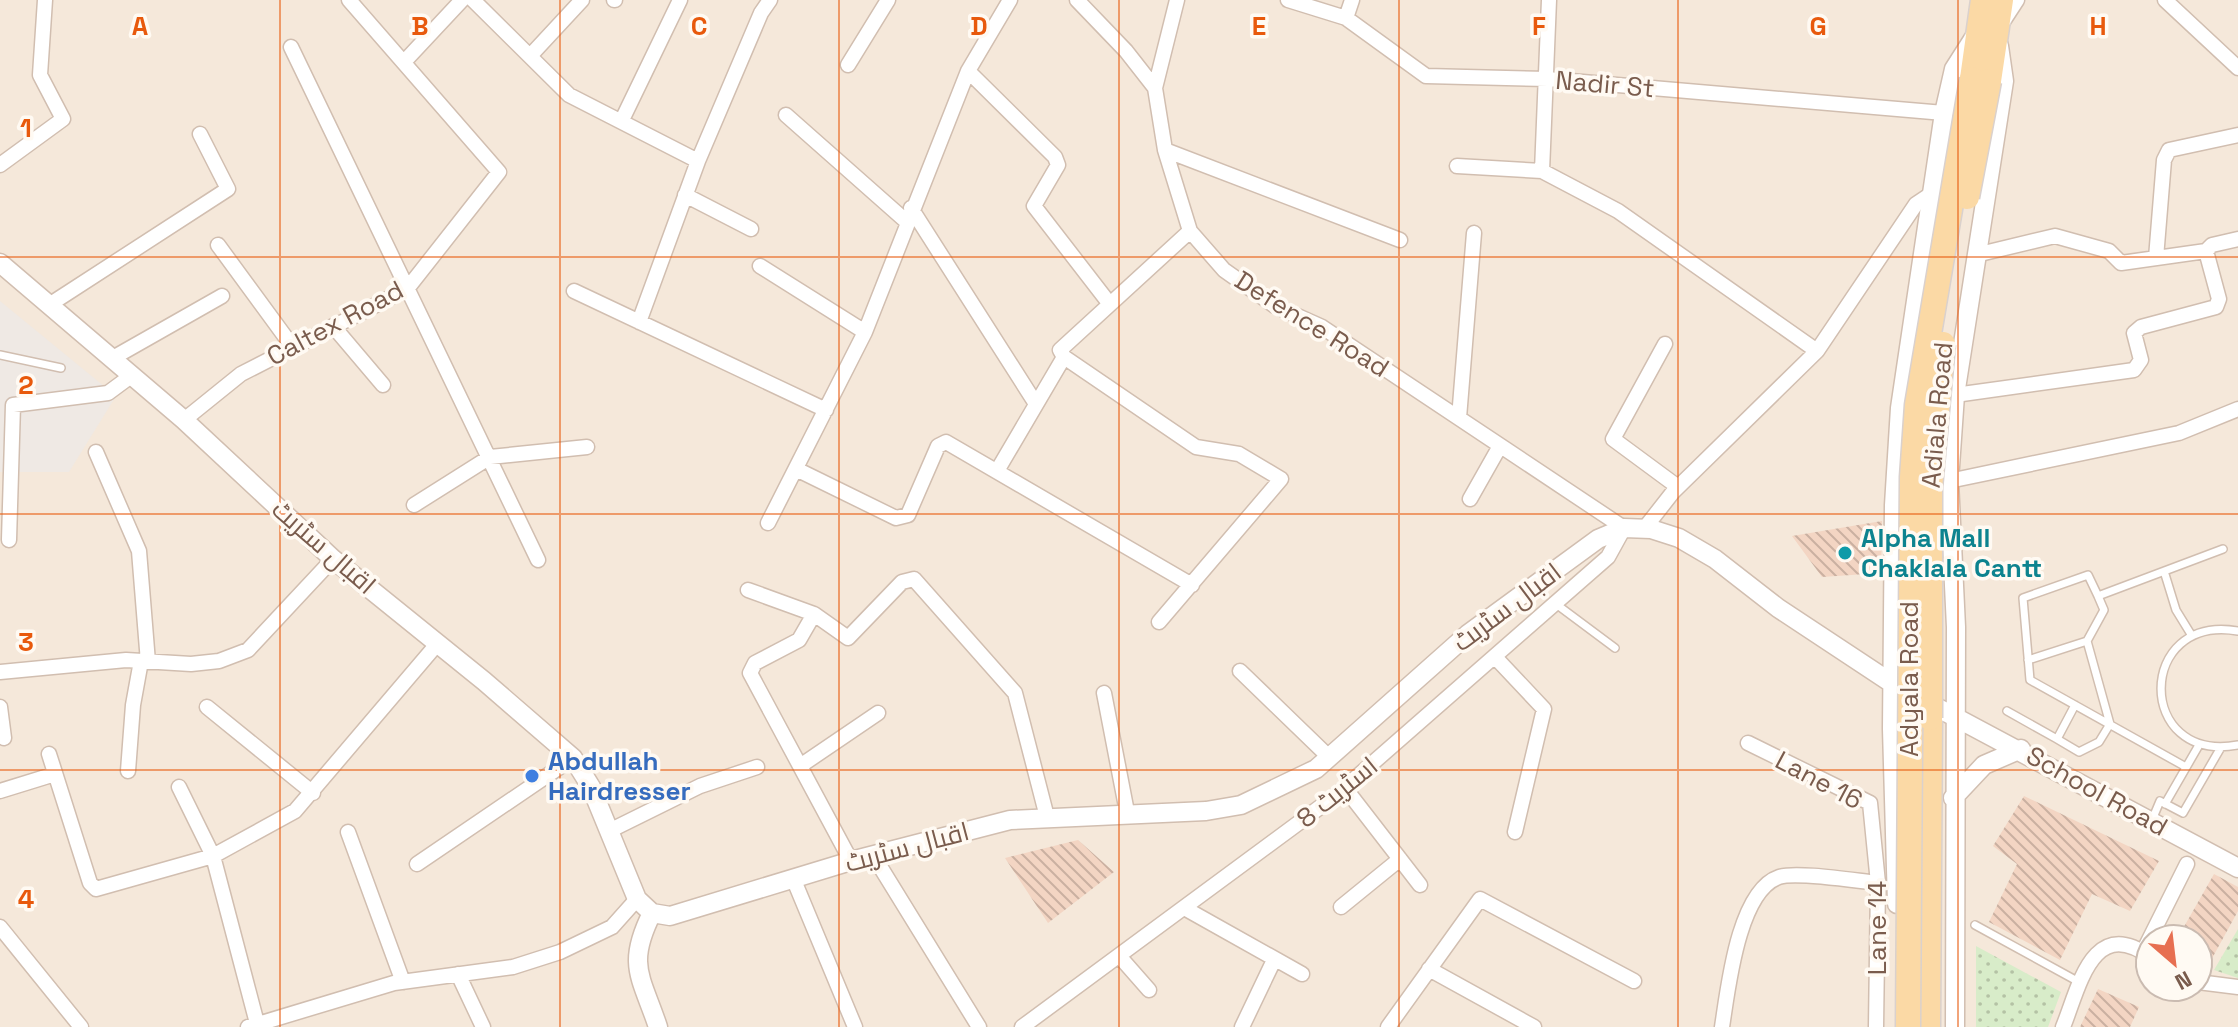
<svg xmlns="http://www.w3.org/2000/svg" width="2238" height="1027" viewBox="0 0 2238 1027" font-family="'Space Grotesk',Cairo,sans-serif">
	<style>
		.residential { fill: #f5e8da; fill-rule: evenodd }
		.industrial { fill: #efe9e4 }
		.park { fill: url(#park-dots) }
		.building { fill: url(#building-back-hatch) }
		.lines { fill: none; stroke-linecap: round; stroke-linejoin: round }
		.service-casing { stroke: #d1beb0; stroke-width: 10 }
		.minor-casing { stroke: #d1beb0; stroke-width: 17 }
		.tertiary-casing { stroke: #d1beb0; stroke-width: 21 }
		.primary-casing { stroke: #dad1cd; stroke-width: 27 }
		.service { stroke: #fff; stroke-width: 7 }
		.minor { stroke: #fff; stroke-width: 14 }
		.tertiary { stroke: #fff; stroke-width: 18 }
		.primary { stroke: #fbd9a5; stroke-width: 24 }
		.primary-bridge-casing { stroke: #dad1cd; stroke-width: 27; stroke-linecap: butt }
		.primary-bridge { stroke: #fbd9a5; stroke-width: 24 }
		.grid { fill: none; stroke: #e8590c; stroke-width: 2; stroke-opacity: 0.55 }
		.culture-dot { fill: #0f9aa8; stroke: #fffaf3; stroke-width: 3 }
		.shop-dot { fill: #3f7fe0; stroke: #fffaf3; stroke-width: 3 }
		.labels { text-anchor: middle; stroke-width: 7; stroke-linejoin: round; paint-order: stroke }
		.street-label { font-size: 26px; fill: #7a5c4d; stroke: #fffaf3 }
		.culture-label { font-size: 26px; font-weight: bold; fill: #0d838f; stroke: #fffaf3; text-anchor: start }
		.shop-label { font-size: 26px; font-weight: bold; fill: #366cbe; stroke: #fffaf3; text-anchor: start }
		.grid-label { font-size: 26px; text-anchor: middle; font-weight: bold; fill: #e8590c; stroke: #fffaf3; stroke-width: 7; stroke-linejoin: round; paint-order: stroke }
	</style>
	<defs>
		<pattern id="park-dots" width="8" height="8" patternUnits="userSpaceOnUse" patternTransform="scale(2)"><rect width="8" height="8" fill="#d8ecc9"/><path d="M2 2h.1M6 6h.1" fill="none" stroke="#b4c2a5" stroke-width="1.8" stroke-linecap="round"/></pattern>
		<pattern id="building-back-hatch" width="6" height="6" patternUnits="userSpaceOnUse" patternTransform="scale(2)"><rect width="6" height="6" fill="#f3d5c3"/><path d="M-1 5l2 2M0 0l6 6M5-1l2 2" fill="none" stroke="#cab0a1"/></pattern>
	</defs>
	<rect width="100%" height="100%" fill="#fdf6ec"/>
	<!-- residential -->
	<path class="residential" d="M0,0H2238V1027H0ZM2150,939H2198V987H2150Z"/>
	<!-- industrial -->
	<path class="industrial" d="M0,301L116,396L69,472H0Z"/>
	<!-- park -->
	<path class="park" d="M2238,929V978L2214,970Z
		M1976,946L2061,992L2048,1027H1976Z"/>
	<!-- building -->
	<path class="building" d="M1882,521L1881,573L1822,577L1792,536Z
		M2024,796L2159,861L2130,911L2092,894L2060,960L1989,922L2017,864L1993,846Z
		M1078,840L1114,872L1048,923L1005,858Z
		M2214,874L2238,887V911L2204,973L2198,972V939H2177Z
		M2098,989L2139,1007L2130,1027H2080Z"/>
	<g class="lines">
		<!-- service casing -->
		<g class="service-casing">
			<path id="service" d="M0,355L61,368
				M2164,571L2176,610L2192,636
				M1556,604L1615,648
				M2238,631C2136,613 2135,764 2238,745
				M2028,660L2087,641
				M2007,711L2057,739L2075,705
				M2057,739L2079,752L2099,742L2110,724L2087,641L2104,610L2098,596
				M2186,767L2030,680L2023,598L2088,575L2098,596L2223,549
				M2165,804L2199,745
				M2152,820L2160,801L2183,813L2220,749
				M1975,925L2079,982"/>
		</g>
		<!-- minor casing -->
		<g class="minor-casing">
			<path id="minor" d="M473,0L569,95L698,161
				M614,0H615
				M1288,0L1346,18L1426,76L1548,79L1944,113
				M2165,0L2238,68
				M1346,18L1352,0
				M2002,23L2017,0
				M291,47L538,560
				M530,56L582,0
				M404,62L462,0
				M848,65L888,0
				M968,71L1055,157L1058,165L1034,206L1109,303
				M1155,88L1177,0
				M786,115L907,222
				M622,120L680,0
				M1165,150L1400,240
				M0,165L63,119L40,75L45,0
				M1457,166L1542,171L1618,211L1817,351L1916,204L1931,194
				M1542,171L1549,0
				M685,195L751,229
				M911,208L1036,404
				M218,245L292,346
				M1977,252L1984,253L2055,236L2109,251L2121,263L2206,251
				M2156,258L2164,160L2169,150L2238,135
				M760,266L865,332
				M574,291L826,410
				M49,305L228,189L200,134
				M639,322L698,161L761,13L770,0
				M333,326L383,385
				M1665,344L1613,439L1678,487
				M111,359L222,296
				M1955,395L2134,370L2141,360L2134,333L2141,327L2216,307L2219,299L2206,251L2212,245L2238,239
				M1459,418L1474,233
				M184,420L241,374L407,289L499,172L349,0
				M96,452L139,551L148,662
				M796,469L896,518L908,515L938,446L946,442L1192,585
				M997,471L1064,357
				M1949,481L2179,433L2238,409
				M1470,499L1500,446
				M414,505L490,457L587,447
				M768,523L865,332L968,71L1010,0
				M1644,529L1673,492L1817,351
				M9,540L13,405L108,393L131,376
				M748,590L814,614L799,640L755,663L750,673L851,861
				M814,614L848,638L902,582L914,579L1015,693L1047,817
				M1159,622L1281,479L1239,454L1196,447L1064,357L1060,350L1190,231
				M1495,657L1544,709L1515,832
				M1240,671L1330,758
				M0,672L126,660L191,664L219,661L248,650L333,559
				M1104,693L1127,812
				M0,707L4,738
				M207,707L313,793
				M1748,743L1870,803L1878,883L1876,1027
				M49,754L90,883L96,889L213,856L295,811L438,643
				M800,766L878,713
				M128,771L133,705L141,661
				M179,787L213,856L258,1027
				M1345,788L1420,885
				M0,791L55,774
				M609,831L700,786L757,767
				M348,832L403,982
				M873,855L979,1027
				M417,864L573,758
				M793,878L855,1027
				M1341,907L1400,859
				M1186,909L1302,974
				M0,927L81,1027
				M2143,952L2187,864
				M1120,957L1149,990
				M1429,969L1534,1027
				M458,974L483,1027
				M2198,982L2238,987
				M248,1027L394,983L513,967L560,952L612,927L637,899
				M1022,1027L1335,796L1608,557L1624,528L1322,327L1275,306L1224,270L1190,231L1165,150L1155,88L1126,51L1077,0
				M1242,1027L1274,960
				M1388,1027L1480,899L1634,981
				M1722,1027C1728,989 1738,891 1779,877C1796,871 1857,881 1878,883
				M2063,1027C2079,988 2092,915 2150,957"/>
		</g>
		<!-- tertiary casing -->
		<g class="tertiary-casing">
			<path id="tertiary" d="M0,263L184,420L333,559L484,681L573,758L591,787L637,899L652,913L670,916L851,861L1010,820L1206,811L1241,805L1316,769L1468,634L1598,539L1624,528L1651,529L1679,538L1715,559L1778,608L1893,684L2238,868
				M1953,798L1984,765L2021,749
				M1897,904L1892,729L1894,505L1900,408L1944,113L1954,69L1977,33
				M652,913C626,965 641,976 658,1027
				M1955,1027L1956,627L1949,481L1955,395L2004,81L1999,46"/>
		</g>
		<!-- primary casing -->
		<g class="primary-casing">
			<path id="primary" d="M1972,79L1983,0
				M1989,81L2001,0
				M1928,1027L1930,718"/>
		</g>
		<!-- service -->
		<use href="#service" class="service"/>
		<!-- minor -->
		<use href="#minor" class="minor"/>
		<!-- tertiary -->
		<use href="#tertiary" class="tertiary"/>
		<!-- primary -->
		<use href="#primary" class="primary"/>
		<!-- primary-bridge casing -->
		<g class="primary-bridge-casing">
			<path id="primary-bridge" d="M1967,197L1989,81
				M1930,718V488L1943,344
				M1908,1027L1912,477L1917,405L1972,79"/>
		</g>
		<!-- primary-bridge -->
		<use href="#primary-bridge" class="primary-bridge"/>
	</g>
	<!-- grid -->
	<path class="grid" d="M280,0V1027M560,0V1027M839,0V1027M1119,0V1027M1399,0V1027M1678,0V1027M1958,0V1027M0,257H2238M0,514H2238M0,770H2238"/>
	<!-- markers -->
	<circle class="culture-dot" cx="1845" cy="553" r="8"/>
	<circle class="shop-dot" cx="532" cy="776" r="8"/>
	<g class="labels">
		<!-- street labels -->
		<g class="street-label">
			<text transform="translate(1605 84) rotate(5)" y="9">Nadir St</text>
			<text transform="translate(335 323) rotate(-28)" y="9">Caltex Road</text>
			<text transform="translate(1312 324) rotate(32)" y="9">Defence Road</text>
			<text transform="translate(1937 415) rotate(-85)" y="9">Adiala Road</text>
			<text transform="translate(324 547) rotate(41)" y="9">اقبال سٹریٹ</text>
			<text transform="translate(1507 607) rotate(-37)" y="9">اقبال سٹریٹ</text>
			<text transform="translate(1909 679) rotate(-90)" y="9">Adyala Road</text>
			<text transform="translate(1819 780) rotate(28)" y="9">Lane 16</text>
			<text transform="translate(2097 791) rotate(29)" y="9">School Road</text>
			<text transform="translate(1337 792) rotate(-39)" y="9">اسٹریٹ 8</text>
			<text transform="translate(907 847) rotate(-15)" y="9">اقبال سٹریٹ</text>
			<text transform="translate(1877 928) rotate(-90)" y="9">Lane 14</text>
		</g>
		<!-- culture labels -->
		<g class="culture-label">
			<text x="1861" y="547">Alpha Mall<tspan x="1861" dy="30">Chaklala Cantt</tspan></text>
		</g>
		<!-- shop labels -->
		<g class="shop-label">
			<text x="548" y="770">Abdullah<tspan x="548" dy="30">Hairdresser</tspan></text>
		</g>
	</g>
	<g class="grid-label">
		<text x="140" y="35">A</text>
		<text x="420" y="35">B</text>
		<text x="699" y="35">C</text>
		<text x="979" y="35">D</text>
		<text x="1259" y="35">E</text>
		<text x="1539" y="35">F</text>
		<text x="1818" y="35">G</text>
		<text x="2098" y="35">H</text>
		<text x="26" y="137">1</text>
		<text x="26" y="394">2</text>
		<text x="26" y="651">3</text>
		<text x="26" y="908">4</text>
	</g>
	<!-- north arrow -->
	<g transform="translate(2174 963) rotate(152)"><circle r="38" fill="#fffaf3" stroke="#cabbb1" stroke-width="2"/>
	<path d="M0-6L14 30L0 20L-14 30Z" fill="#e76f51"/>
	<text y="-12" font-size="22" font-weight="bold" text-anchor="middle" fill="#7a5c4d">N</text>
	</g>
</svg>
